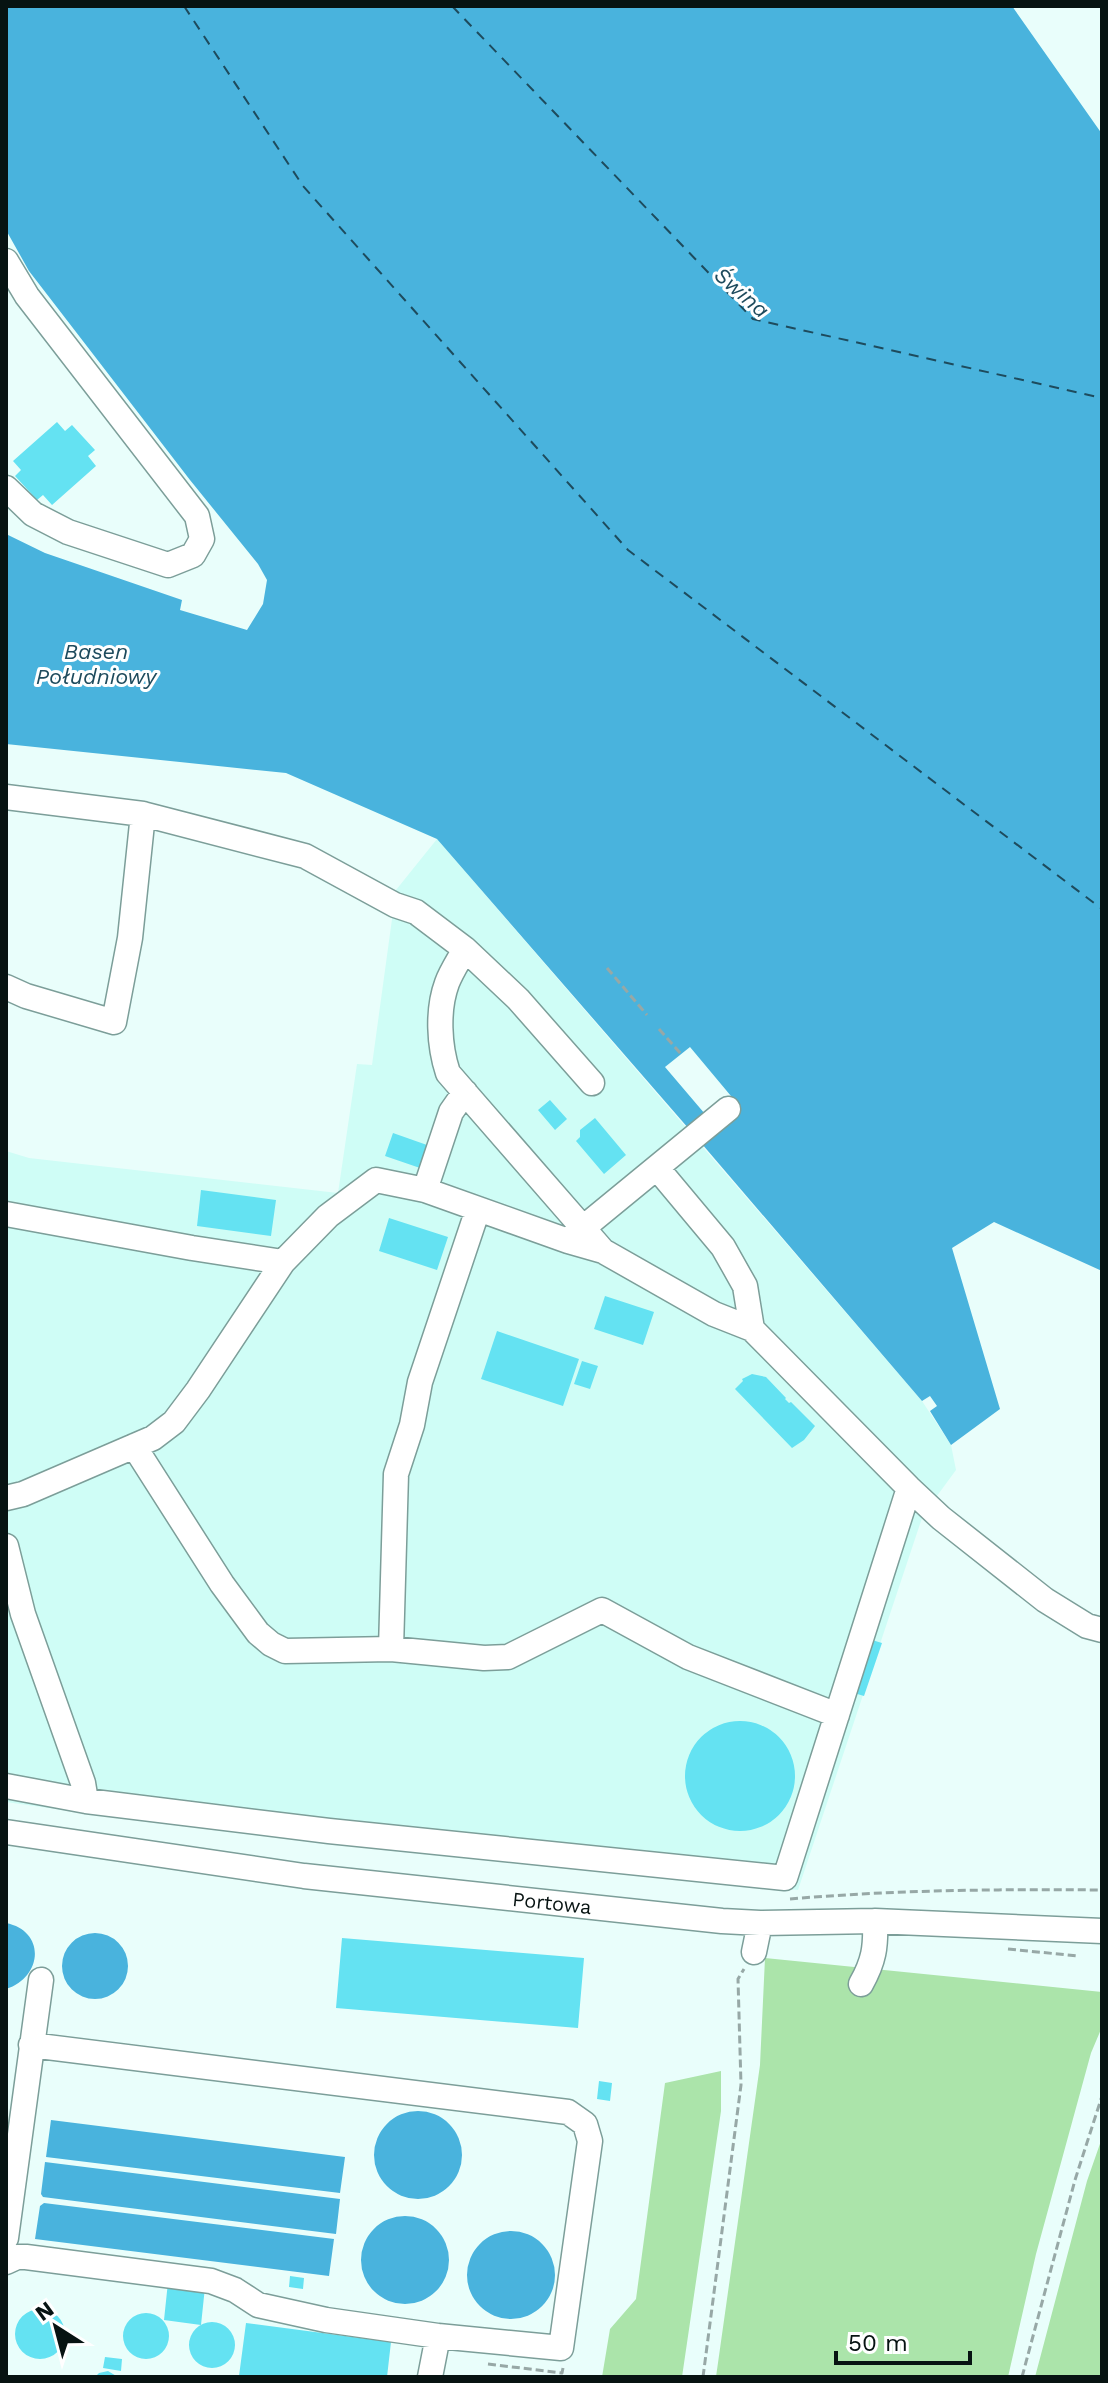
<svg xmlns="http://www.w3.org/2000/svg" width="1108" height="2383" viewBox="0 0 1108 2383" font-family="'Work Sans',sans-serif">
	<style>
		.built { fill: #cffdf6 }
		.green { fill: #abe4aa }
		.water { fill: #49b3dd }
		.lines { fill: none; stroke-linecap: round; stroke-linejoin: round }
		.ferry { stroke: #1e4b5d; stroke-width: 2; stroke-dasharray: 10 8; stroke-linecap: butt }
		.building { fill: #64e2f2 }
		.minor-casing { stroke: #7c9e99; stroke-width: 27 }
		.path { stroke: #97a8a6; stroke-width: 3; stroke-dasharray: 8 4; stroke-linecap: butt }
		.minor { stroke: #fff; stroke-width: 24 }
		.labels { text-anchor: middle; stroke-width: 6; stroke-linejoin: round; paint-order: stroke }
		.street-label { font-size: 20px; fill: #071312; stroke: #fff }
		.water-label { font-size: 22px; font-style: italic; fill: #1e4b5d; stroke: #fff }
	</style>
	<rect width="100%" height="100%" fill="#e9fefb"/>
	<!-- built -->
	<path class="built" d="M437,839L922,1401L951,1445L956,1470L923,1515L798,1890L91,1814L6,1802V1151L29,1158L338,1193L357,1064L372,1065L396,890Z"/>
	<!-- green -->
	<path class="green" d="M765,1958L1102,1992V2027L1091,2053L1036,2254L1008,2377H716L760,2065Z
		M721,2071V2111L682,2377H602L610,2329L636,2299L665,2083Z
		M1102,2138V2377H1035L1087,2181Z"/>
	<!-- water -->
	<path class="water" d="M6,6H1012L1102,134V1271L994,1222L952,1248L1000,1409L951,1445L930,1411L937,1406L930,1396L922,1401L702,1144L741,1108L690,1047L665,1067L705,1114L689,1129L437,839L286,773L6,744V534L45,553L182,600L180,610L247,630L263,604L267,580L258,564L190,480L29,271L6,230Z
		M6,1923C46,1931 43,1977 6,1989Z
		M62 1966a33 33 0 1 1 66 0a33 33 0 1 1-66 0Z
		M374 2155a44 44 0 1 1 88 0a44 44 0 1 1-88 0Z
		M51,2120L345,2157L340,2193L46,2157Z
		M45,2162L340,2199L336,2234L43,2197L41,2194Z
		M44,2203L334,2239L329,2276L35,2239L40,2206Z
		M361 2260a44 44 0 1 1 88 0a44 44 0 1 1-88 0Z
		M467 2275a44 44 0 1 1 88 0a44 44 0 1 1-88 0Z"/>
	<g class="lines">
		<!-- ferry -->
		<path class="ferry" d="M184,6L303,186L628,550L1102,909
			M452,6L753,319L1102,398"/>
	</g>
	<!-- building -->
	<path class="building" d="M57,422L65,431L72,425L95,450L88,456L96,466L52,505L43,495L37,500L15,476L21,470L13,461Z
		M550,1100L567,1119L555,1130L538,1110Z
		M595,1118L626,1155L604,1174L576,1141L580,1137V1130Z
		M393,1133L427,1145L420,1168L385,1156Z
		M201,1190L276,1200L271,1236L197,1226Z
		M389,1218L448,1237L437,1270L379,1251Z
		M605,1296L654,1312L643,1345L594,1329Z
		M497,1331L579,1359L563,1406L481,1379Z
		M582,1361L598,1366L590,1389L574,1384Z
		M752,1374L766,1377L786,1398L785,1399L789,1403L791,1402L815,1426L804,1440L792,1448L735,1389L743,1381L742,1379Z
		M872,1640L882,1643L864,1696L854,1693Z
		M685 1776a55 55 0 1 1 110 0a55 55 0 1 1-110 0Z
		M342,1938L584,1958L578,2028L336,2008Z
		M599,2081L612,2083L610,2101L597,2099Z
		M290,2276L304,2278L303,2289L289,2287Z
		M168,2282L205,2287L201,2325L164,2320Z
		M15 2334a25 25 0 1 1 50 0a25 25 0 1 1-50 0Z
		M123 2336a23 23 0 1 1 46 0a23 23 0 1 1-46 0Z
		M189 2345a23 23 0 1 1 46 0a23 23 0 1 1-46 0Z
		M246,2323L391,2342L387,2377L239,2376Z
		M105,2357L122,2359L121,2371L103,2368Z
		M108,2371L118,2377H95L99,2373Z"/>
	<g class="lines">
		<!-- minor casing -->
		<g class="minor-casing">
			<path id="minor" d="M6,261L27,296L197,516L202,539L193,555L168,565L68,532L33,514L6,488
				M6,797L143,814L305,856L395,905L416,912L465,949L518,999L592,1083
				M465,949C459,960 451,972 447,983C437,1010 439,1046 448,1073L603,1251L714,1314L752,1329
				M6,987L26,996L114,1022L130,938L143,814
				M657,1168L723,1247L745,1286L752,1329L909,1488L941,1518L1045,1600L1087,1626L1102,1630
				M425,1190L451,1112L465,1092
				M6,1214L192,1248L283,1262L328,1216L376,1180L425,1190L568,1241L603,1251
				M572,1237L728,1109
				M134,1446L222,1584L258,1633L271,1644L285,1651L391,1649L484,1658L508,1657L602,1610L688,1657L837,1715
				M6,1498L23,1494L153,1438L174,1422L198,1390L283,1262
				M6,1546L23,1614L83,1783L86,1801
				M391,1649L396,1474L412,1425L420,1382L478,1209
				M6,1786L86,1801L329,1831L785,1878L909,1488
				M6,1832L304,1876L722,1921L760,1923L875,1921L1102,1931
				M754,1952L760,1923
				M861,1984C874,1961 876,1947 875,1921
				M6,2238L41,1980
				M6,2262L17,2257H26L211,2281L235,2290L258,2305L326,2320L438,2336L561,2348L590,2141L585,2124L568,2112L31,2045
				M430,2377L438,2336"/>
		</g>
		<!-- path -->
		<path class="path" d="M607,968L647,1015
			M659,1029L681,1054
			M790,1899C894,1890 998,1889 1102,1890
			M1008,1949L1078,1956
			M488,2364L562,2373L563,2368
			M703,2377L741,2085L738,1979L744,1969
			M1022,2377L1075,2180L1102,2096"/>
		<!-- minor -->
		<use href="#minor" class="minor"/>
	</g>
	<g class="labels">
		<!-- street labels -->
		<g class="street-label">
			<text transform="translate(552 1903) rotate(6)" y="7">Portowa</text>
		</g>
		<!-- water labels -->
		<g class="water-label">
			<text transform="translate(742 292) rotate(41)" y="8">Świna</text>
			<text x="96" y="659">Basen<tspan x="96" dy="25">Południowy</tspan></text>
		</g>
	</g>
	<!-- border -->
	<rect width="1108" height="2383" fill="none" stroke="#071312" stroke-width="16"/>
	<!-- north arrow -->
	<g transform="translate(56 2327) rotate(324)" stroke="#ffffff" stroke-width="6" paint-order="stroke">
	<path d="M0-6L14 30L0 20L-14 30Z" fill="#071312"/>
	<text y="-12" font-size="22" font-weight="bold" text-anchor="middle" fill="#071312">N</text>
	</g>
	<!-- scale -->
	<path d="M836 2351v12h134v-12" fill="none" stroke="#071312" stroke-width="4"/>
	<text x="848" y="2351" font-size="24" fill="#071312" stroke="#ffffff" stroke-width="6" paint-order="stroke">50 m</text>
</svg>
